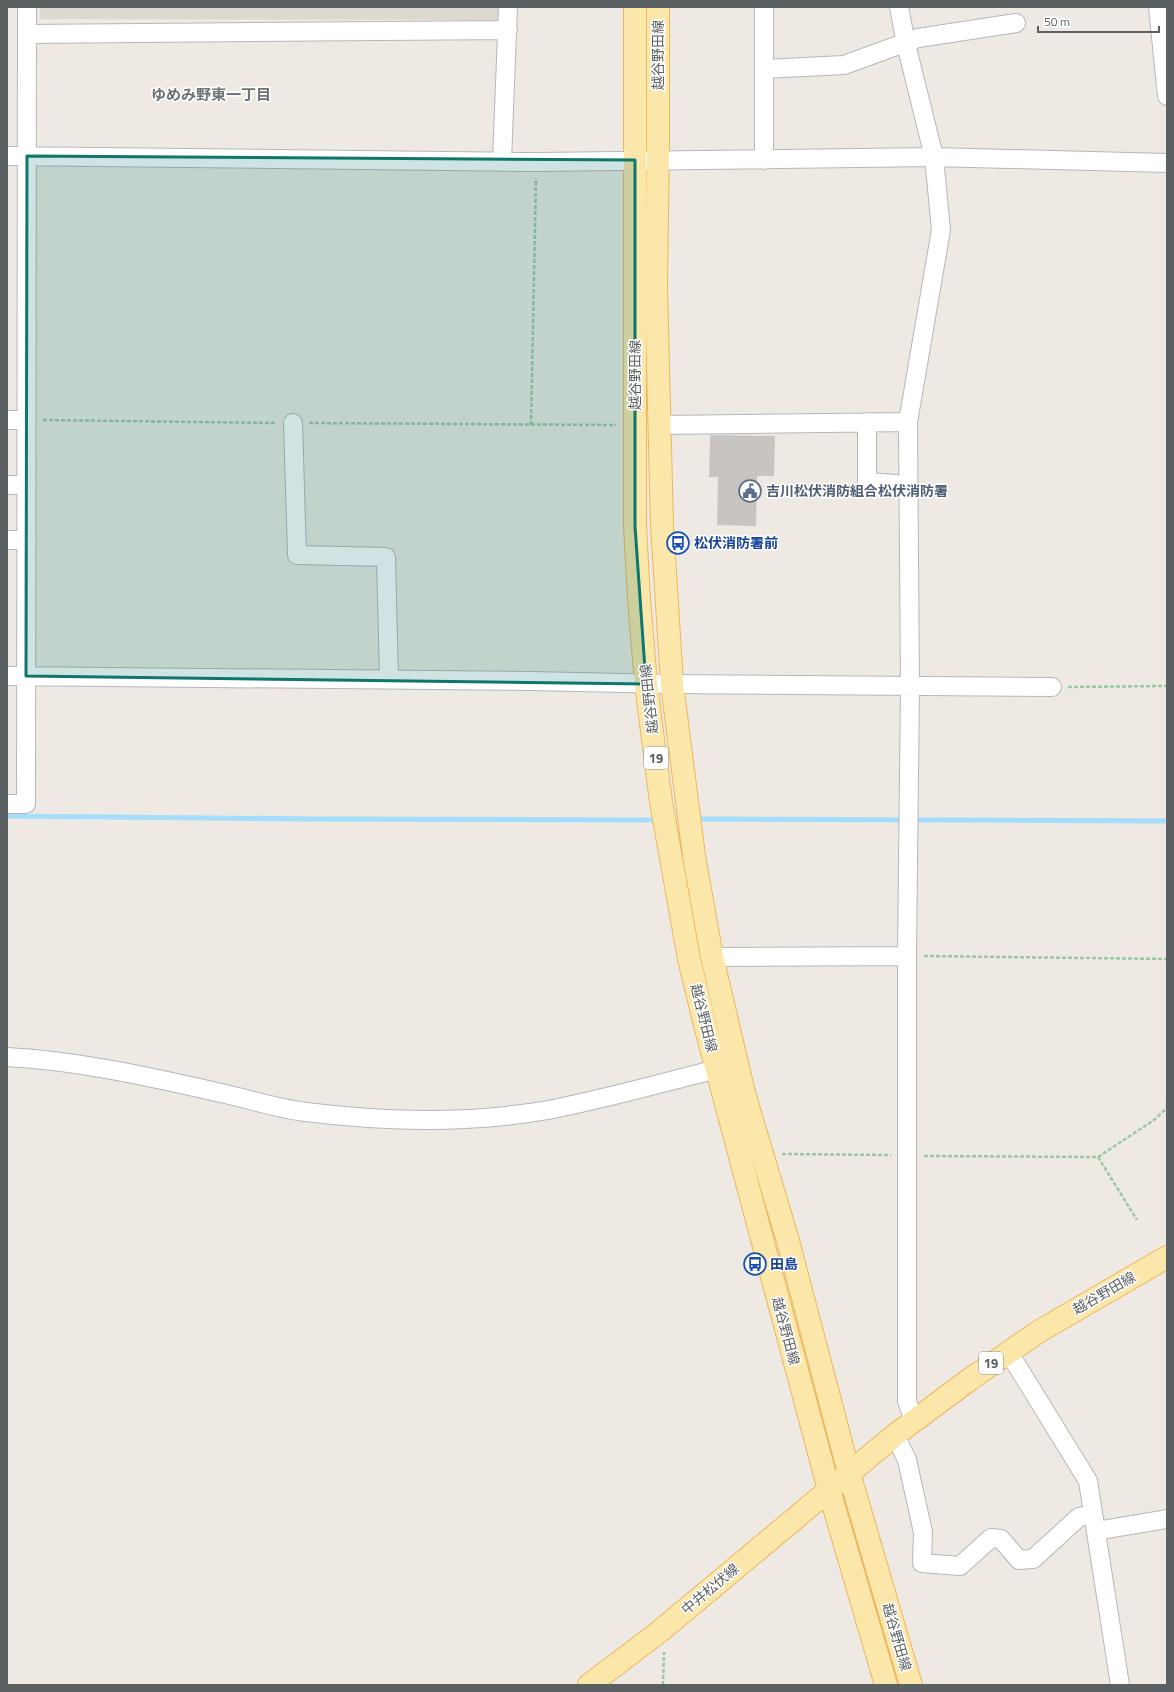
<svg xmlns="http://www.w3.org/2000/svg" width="1174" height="1692" viewBox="0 0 1174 1692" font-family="'Titillium Web','Noto Sans JP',sans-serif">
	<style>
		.education { fill: #ddd9d1 }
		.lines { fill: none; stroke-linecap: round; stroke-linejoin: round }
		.stream { stroke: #a5defc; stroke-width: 5 }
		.building { fill: #c8c5c0 }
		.minor-casing { stroke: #b4b7ba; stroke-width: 20 }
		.major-casing { stroke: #ecb65e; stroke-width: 24 }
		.path { stroke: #9bc8a3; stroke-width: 2.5; stroke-dasharray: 4 2; stroke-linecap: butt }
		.minor { stroke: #fff; stroke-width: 18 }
		.major { stroke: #fce7aa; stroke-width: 22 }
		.marked { fill: #0f766e; fill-opacity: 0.2; stroke: #0f766e; stroke-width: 3; stroke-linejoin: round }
		.labels { text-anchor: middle; stroke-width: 3; stroke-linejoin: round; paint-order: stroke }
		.shield { fill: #fff; stroke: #8c9092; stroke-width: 1 }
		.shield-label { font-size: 13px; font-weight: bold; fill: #5b6063 }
		.street-label { font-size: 14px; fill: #5b6063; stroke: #fff }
		.service-label { font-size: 14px; font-weight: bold; fill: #4e5e75; stroke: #fff; text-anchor: start }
		.transit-label { font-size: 14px; font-weight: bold; fill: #164399; stroke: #fff; text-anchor: start }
		.neighbourhood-label { font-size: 15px; font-weight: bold; fill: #6c7275; stroke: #fff }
	</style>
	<rect width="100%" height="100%" fill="#eeeae3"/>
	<!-- education -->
	<path class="education" d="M40,7H498V20L40,19Z"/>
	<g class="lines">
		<!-- stream -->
		<path class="stream" d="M7,816L319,819L660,820
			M694,819L1167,821"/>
	</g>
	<!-- building -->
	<path class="building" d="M710,435L775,436L774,476H757L756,526L717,525L718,477H709Z"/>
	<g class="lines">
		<!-- minor casing -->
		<g class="minor-casing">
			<path id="minor" d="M764,7V160
				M899,7L906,44L934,157L941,230L908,422L910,686L907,956V1401L914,1421
				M1158,7L1167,96
				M27,34L508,30
				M764,69L844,65L918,38L1016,23
				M7,156L536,162L934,157L1167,163
				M502,161L508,7
				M7,420H27
				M867,422V482L909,485
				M293,423L297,555L386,557L389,680
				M659,425L908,422
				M7,485H27
				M7,540H27
				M7,676L530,681L672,684L1052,687
				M7,804H26L27,7
				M712,957L907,956
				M7,1057C80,1061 150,1077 221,1093C249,1099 278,1109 306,1112C386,1122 468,1124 548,1110C605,1099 661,1083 717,1069
				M1008,1351L1088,1481L1120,1685
				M895,1435L907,1460L923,1532L922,1563L960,1566L991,1538L1001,1539L1019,1560L1033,1559L1079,1517L1093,1514
				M1096,1531L1167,1519"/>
		</g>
		<!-- major casing -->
		<g class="major-casing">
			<path id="major" d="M635,7V526L639,599L646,684L661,802L689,959L706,1029L829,1490L886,1685
				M658,7V145L656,286L662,525L672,684L694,856L712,957L744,1093L788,1241L849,1473L911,1685
				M589,1685L659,1632L895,1435L969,1380L1038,1332L1167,1257"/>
		</g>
		<!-- path -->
		<path class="path" d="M43,420L276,423
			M309,423L616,425
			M531,425L536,178
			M1068,687L1167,686
			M924,956L1167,959
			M782,1154L891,1155
			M924,1156L1098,1157L1137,1220
			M1098,1157L1154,1120L1167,1108V1101
			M663,1685L664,1652"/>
		<!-- minor -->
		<use href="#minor" class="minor"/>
		<!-- major -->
		<use href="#major" class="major"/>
	</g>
	<!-- marked area -->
	<path class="marked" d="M27,156L635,160V526L646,684L26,676Z"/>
	<!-- icons -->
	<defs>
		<g id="civic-ring" transform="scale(1.15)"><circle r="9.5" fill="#fff" stroke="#5c6f8a" stroke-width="1.5"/><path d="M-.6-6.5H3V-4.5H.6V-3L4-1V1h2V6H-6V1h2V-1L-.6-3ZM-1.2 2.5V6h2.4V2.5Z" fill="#5c6f8a"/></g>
		<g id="bus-ring" transform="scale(1.15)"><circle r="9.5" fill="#fff" stroke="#1a4fb4" stroke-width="1.5"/><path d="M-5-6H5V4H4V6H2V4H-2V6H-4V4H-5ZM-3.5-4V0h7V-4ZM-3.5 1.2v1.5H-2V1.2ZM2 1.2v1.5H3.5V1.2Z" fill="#1a4fb4"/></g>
	</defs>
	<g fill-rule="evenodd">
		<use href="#civic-ring" x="750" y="491"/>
		<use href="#bus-ring" x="678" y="543"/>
		<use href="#bus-ring" x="755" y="1264"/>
	</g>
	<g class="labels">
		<!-- shield labels -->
		<g class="shield">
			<rect x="644" y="747" width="24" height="22" rx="3"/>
			<rect x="979" y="1352" width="24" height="22" rx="3"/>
		</g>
		<g class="shield-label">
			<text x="656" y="763">19</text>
			<text x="991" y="1368">19</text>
		</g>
		<!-- street labels -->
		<g class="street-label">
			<text transform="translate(658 55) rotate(-90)" y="5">越谷野田線</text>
			<text transform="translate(635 375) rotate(-90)" y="5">越谷野田線</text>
			<text transform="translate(649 699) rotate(-96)" y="5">越谷野田線</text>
			<text transform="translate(704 1018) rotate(76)" y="5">越谷野田線</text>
			<text transform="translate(1104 1293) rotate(-30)" y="5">越谷野田線</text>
			<text transform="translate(786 1331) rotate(75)" y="5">越谷野田線</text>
			<text transform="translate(710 1589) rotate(-40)" y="5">中井松伏線</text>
			<text transform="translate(897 1637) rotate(74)" y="5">越谷野田線</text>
		</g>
		<!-- service labels -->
		<g class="service-label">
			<text x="766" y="496">吉川松伏消防組合松伏消防署</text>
		</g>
		<!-- transit labels -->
		<g class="transit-label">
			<text x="694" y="548">松伏消防署前</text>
			<text x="770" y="1269">田島</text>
		</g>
		<!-- neighbourhood labels -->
		<g class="neighbourhood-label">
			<text x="211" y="100">ゆめみ野東一丁目</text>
		</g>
	</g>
	<!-- border -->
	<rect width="1174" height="1692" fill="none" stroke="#5b6063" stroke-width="16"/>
	<!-- scale -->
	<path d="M1038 26v6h121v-6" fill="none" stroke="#5b6063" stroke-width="2"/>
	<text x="1044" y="26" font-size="12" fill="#5b6063" stroke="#ffffff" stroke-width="3" paint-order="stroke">50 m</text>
</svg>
